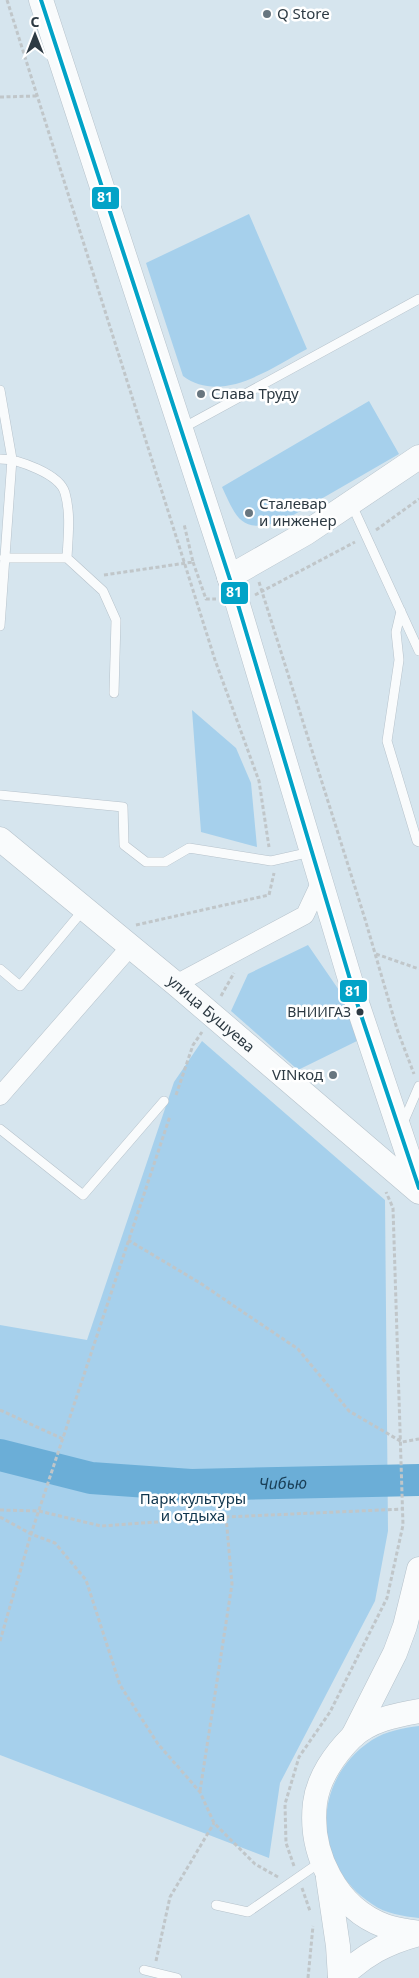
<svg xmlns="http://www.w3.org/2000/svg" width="419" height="1978" viewBox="0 0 419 1978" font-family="'Noto Sans',sans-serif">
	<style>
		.green { fill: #a6d0ec }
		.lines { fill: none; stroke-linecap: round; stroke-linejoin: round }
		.river { stroke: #6baed7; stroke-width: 32 }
		.lane-casing { stroke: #b6c2cb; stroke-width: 10 }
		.street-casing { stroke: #b6c2cb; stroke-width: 19 }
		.secondary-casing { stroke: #b6c2cb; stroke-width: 25 }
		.path { stroke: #c0c6c9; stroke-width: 3; stroke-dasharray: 4 2.5; stroke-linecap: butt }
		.lane { stroke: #f9fbfc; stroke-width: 9 }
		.street { stroke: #f9fbfc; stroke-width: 18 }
		.secondary { stroke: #f9fbfc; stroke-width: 24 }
		.bus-1-casing { stroke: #fff; stroke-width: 8 }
		.bus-1 { stroke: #02a3c7; stroke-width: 4 }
		.poi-dot { fill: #68767f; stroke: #fff; stroke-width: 2 }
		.bus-dot { fill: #2d3a43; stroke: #fff; stroke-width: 2 }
		.labels { text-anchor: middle; stroke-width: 5; stroke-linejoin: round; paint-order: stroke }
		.bus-label { font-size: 14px; fill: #2d3a43; stroke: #fff; text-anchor: end }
		.poi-label { font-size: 15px; fill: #2d3a43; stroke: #fff; text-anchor: start }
		.street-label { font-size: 15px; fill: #2d3a43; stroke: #fff }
		.park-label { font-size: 15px; fill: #0f354d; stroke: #fff }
		.water-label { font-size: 16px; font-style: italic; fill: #193e56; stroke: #fff }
		.line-badge { stroke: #fff; stroke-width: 2 }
		.badge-label { font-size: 14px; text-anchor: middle; font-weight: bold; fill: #fff }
	</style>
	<rect width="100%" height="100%" fill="#d6e5ee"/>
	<!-- green -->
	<path class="green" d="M249,214L307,349C271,368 222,405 183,376L146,263Z
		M369,401L399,454L283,521C242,533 238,522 222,487Z
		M192,710L236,748L251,783L257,847L201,832Z
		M308,945L343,996L357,1041L298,1070L231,1011L248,974Z
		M202,1041L385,1200L388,1531L375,1601L280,1783L269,1858L0,1755V1325L87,1340L174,1082Z
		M419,1726V1918C403,1916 386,1914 372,1904C311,1864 311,1780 372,1740C386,1731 403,1728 419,1726Z"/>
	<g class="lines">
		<!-- river -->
		<path class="river" id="s1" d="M0,1455L91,1478L191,1485L419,1480"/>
		<!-- lane casing -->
		<g class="lane-casing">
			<path id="lane" d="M0,390L12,459L0,626
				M181,429L419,299
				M0,459C18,459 60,474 65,493C71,514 68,537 67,558H4
				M351,503L419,651
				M67,558L103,591L116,620L114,693
				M401,611L396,632L399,660L387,741L417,841L419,842
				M0,795L123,807L124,845L146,862H165L189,848L271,861L311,852
				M0,969L20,986L84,909
				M403,1123L419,1086
				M0,1129L83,1195L164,1101
				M216,1905L248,1912L322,1861
				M144,1970L177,1978"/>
		</g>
		<!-- street casing -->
		<g class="street-casing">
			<path id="street" d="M176,984L305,915L321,881
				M0,1096L130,947"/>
		</g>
		<!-- secondary casing -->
		<g class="secondary-casing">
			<g id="secondary">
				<path d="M41,0L236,598L358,1006L419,1188"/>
				<path d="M229,577L306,533L419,457"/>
				<path id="s2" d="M0,839L176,984L419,1192"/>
				<path d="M419,1711C396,1715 370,1720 352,1737C335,1754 318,1778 315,1803C309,1853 336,1908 385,1926C396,1930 408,1931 419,1933"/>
				<path d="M353,1736L395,1653L405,1626L419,1569"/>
				<path d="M328,1878L338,1946L340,1978"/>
				<path d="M340,1978C364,1955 387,1942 419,1934"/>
			</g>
		</g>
		<!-- path -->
		<path class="path" d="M7,0L215,660L259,781L269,847
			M0,97L37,96
			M376,530L419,499
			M193,562L206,599H216
			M104,575L193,562L184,524
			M259,582L365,919L397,1029L414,1074
			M255,595L355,542
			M136,925L269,895L274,873
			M376,954L419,969
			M221,996L234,973
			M176,1095L193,1045L202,1032
			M128,1240L200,1283L298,1349L349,1411L402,1442L419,1439
			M0,1410L63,1439
			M0,1510L39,1511L101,1526L226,1517L403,1509
			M0,1517L31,1534L55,1543L86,1580L120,1685L158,1744L200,1792L214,1823L255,1864L278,1877
			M0,1641L31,1534L170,1116
			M200,1791L232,1584L226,1517
			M294,1866L286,1843L285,1804L299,1757L330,1712L387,1598L403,1525L393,1208L386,1192
			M302,1888L310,1911
			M156,1961L170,1897L214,1823
			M308,1978L313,1926"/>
		<!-- lane -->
		<use href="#lane" class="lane"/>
		<!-- street -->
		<use href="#street" class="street"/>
		<!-- secondary -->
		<use href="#secondary" class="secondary"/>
		<!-- bus-1 casing -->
		<g class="bus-1-casing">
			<path id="bus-1" d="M41,0L236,598L358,1006L419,1188"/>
		</g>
		<!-- bus-1 -->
		<use href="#bus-1" class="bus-1"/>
	</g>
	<!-- markers -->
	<g class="poi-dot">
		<circle cx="267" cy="14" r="5"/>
		<circle cx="201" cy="394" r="5"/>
		<circle cx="249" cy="513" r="5"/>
		<circle cx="333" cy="1075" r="5"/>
	</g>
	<circle class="bus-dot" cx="360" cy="1012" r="4.5"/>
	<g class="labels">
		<!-- bus labels -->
		<g class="bus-label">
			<text x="351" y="1017">ВНИИГАЗ</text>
		</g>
		<!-- poi labels -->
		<g class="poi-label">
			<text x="277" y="19">Q Store</text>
			<text x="211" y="399">Слава Труду</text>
			<text x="259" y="509">Сталевар<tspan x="259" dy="17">и инженер</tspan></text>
			<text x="323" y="1080" text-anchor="end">VINкод</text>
		</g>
		<!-- street labels -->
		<g class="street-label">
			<text dy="5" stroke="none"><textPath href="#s2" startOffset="274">улица Бушуева</textPath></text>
		</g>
		<!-- park labels -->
		<g class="park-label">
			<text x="193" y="1504">Парк культуры<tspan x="193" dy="17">и отдыха</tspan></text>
		</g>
		<!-- water labels -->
		<g class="water-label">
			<text dy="6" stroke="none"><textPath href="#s1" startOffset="286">Чибью</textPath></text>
		</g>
	</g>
	<g class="line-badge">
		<rect x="91" y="186" width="29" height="24" rx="5" fill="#02a3c7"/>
		<rect x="220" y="581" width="29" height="24" rx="5" fill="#02a3c7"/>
		<rect x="339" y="979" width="29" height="24" rx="5" fill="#02a3c7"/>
	</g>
	<g class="badge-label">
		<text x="105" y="202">81</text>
		<text x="234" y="597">81</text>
		<text x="353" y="996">81</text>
	</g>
	<!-- north arrow -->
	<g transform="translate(35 35)" stroke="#ffffff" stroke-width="4" paint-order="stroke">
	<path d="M0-4L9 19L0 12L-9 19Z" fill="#2d3a43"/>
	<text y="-8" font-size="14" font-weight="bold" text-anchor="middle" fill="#2d3a43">С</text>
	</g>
</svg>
